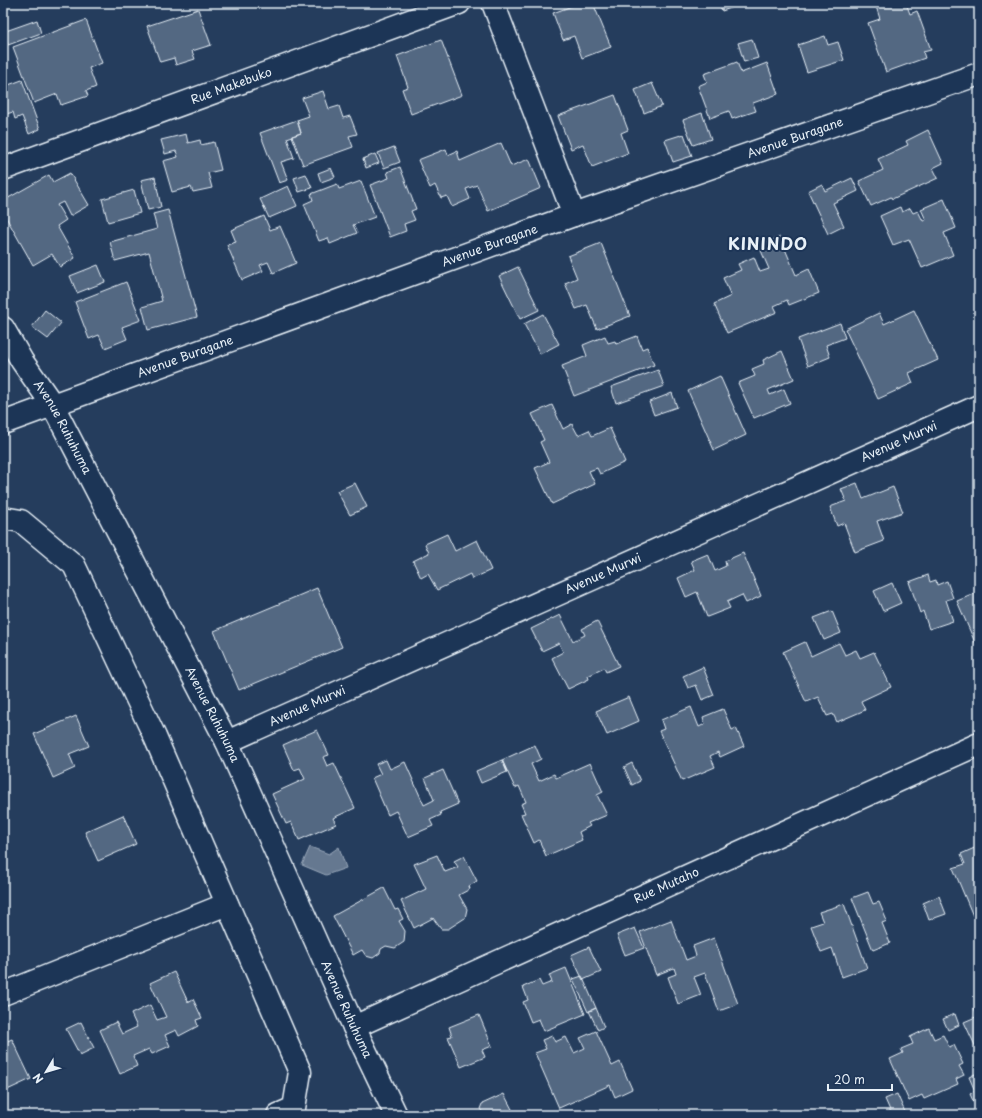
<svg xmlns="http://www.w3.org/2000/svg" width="982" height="1118" viewBox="0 0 982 1118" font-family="'Playpen Sans',sans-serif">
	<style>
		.water { fill: #657890; stroke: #99a8ba }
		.building { fill: #536782; stroke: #e8f1f8 }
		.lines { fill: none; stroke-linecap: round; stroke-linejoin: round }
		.minor-casing { stroke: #e8f1f8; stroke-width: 25 }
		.minor { stroke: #1d3557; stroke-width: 22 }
		.labels { text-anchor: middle; stroke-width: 4; stroke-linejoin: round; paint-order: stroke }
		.street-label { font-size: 12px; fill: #e8f1f8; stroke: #1d3557 }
		.district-label { font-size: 16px; font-weight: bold; letter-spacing: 1px; fill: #e8f1f8; stroke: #1d3557 }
	</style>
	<rect width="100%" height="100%" fill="#253d5d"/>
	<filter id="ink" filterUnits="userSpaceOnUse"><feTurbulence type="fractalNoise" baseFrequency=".025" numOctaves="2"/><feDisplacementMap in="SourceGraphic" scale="8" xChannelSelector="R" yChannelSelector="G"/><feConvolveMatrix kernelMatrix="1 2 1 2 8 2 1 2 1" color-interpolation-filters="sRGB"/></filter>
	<g filter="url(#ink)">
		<!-- water -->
		<path class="water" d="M310,847L329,854L339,847L346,868L326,875L302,865Z"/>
		<!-- building -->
		<path class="building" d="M580,3H593L611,47L582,58L574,36L563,40L553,13Z
			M719,3H746L722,11Z
			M875,3H906L910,14L917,11L931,50L923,52L925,58L886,72L868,23L880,19Z
			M198,9L211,45L192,51L195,59L176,65L174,58L160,62L147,26Z
			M37,20L41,33L8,45L3,32Z
			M86,20L102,63L89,68L96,87L86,91L88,96L61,105L57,94L34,103L13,47Z
			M825,36L828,45L838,42L844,60L807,72L798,45Z
			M752,39L758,58L744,62L738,43Z
			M441,40L462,95L411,114L402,89L408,87L397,56Z
			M737,62L741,73L767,63L778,94L753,103L756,111L732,119L729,111L710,118L698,86L707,82L704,74Z
			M22,80L40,129L29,134L22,116L15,119L13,112L3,115V97L5,96L3,87Z
			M652,83L662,106L644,113L635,90Z
			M323,91L329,109L339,106L343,118L350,116L357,134L349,136L353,147L303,165L292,136L301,133L297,120L309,116L302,98Z
			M615,95L628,130L621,133L628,153L592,167L583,144L571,149L558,116Z
			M702,113L711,139L693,145L683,120Z
			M297,120L301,133L287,138L294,158L281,162L288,180L279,183L260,133Z
			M928,130L943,163L933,168L938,178L892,199L891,197L871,206L859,181L883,170L878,159L908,145L906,141Z
			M186,134L188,143L200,140L201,145L214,142L221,170L208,173L212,188L193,192L191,187L172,192L163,161L178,157L176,151L165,154L161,140Z
			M684,134L692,156L673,162L665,140Z
			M501,143L511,166L529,159L541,188L488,211L477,185L466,189L470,199L452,207L447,196L441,198L435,185L430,188L418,160L446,149L448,155L457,151L460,161Z
			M394,147L400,162L384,168L378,153Z
			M375,154L379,163L366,168L363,159Z
			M400,167L416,209L411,211L415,220L404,224L406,231L390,237L370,185L389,178L387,172Z
			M331,168L335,177L321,182L318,173Z
			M70,173L89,205L70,216L63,202L57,205L66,220L57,226L75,258L60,267L52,254L33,265L3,212V201L49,175L53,182Z
			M306,174L312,188L299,192L294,178Z
			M155,177L161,207L148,210L141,180Z
			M852,178L858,191L833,203L844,226L828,234L808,191L822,184L825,191Z
			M361,181L375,217L353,225L357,233L330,244L328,238L319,241L304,204L313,200L311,194L337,184L339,189Z
			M288,186L297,206L269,218L260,199Z
			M134,190L140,213L108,222L102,199Z
			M944,199L956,228L944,233L953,255L922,268L909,239L893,245L880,216L900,207L902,212L910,208L913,213L918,211L923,221L926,220L921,209Z
			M168,210L197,317L148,330L142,307L162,301L149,252L115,261L110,242L157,229L153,214Z
			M264,216L270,230L280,226L296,263L273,273L268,262L260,265L263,271L242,280L227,245L236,242L231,230Z
			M780,237L796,275L809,269L819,293L789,305L787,300L774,306L777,312L727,333L714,304L731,296L723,278L741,270L738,264L754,257L760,272L769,269L759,246Z
			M601,243L630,316L597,329L587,305L576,309L565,283L577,278L568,256Z
			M98,265L105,282L77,293L70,276Z
			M518,267L539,310L520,319L499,276Z
			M126,282L141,320L122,327L127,339L105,348L99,335L89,339L75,302Z
			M45,310L61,323L48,339L32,327Z
			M914,310L938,360L909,373L913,383L878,399L845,329L879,313L884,324Z
			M543,314L559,344L540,354L524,324Z
			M840,323L845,338L826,345L830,357L808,366L798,339Z
			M605,336L608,343L615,341L616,344L637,336L642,349L647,347L654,365L574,396L562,366L587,356L583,345Z
			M782,351L794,379L768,390L770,395L784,389L790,403L754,418L738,383L755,376L752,369L764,364L763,360Z
			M658,370L664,386L616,403L611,387Z
			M720,376L746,435L714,450L688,391Z
			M672,393L677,407L654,415L649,402Z
			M552,405L563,429L572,424L578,435L589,430L592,436L610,428L625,462L600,474L597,468L589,471L595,484L552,504L535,468L549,462L540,442L544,440L532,414Z
			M355,483L367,507L350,515L337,491Z
			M857,483L863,499L893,487L903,512L877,521L884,541L855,552L844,523L837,526L830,507L846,501L841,489Z
			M447,534L455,551L477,540L491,570L472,579L470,574L437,590L428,574L421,578L413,561L429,553L425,544Z
			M743,553L761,596L746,603L742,595L727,602L730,608L707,617L697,592L686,597L678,578L695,570L691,561L708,554L715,571L726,566L725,561Z
			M928,575L930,582L936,580L937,585L947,581L953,598L946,600L953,621L929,629L923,611L920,613L909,582Z
			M892,583L901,603L883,611L874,591Z
			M317,588L342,647L239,690L214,631Z
			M979,592V646L977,647L957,601Z
			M832,611L841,633L824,640L814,618Z
			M560,615L573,641L585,635L582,629L597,621L619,666L606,672L604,668L588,676L589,679L568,689L552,658L563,652L559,643L542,651L531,629Z
			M805,642L811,656L839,643L845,655L856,650L860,658L874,652L891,687L861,701L865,710L837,722L833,714L827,716L818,697L806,702L783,652Z
			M703,667L714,695L702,700L696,685L688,688L683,676Z
			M629,697L639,721L607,735L596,711Z
			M691,707L699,727L705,724L703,717L723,709L732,730L736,728L744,746L720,757L718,752L710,756L715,767L682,781L659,731L664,729L661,720Z
			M76,716L89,746L69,754L75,768L53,778L34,734Z
			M317,730L329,755L323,757L327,766L334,763L355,808L333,818L336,824L299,840L291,822L286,824L272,794L305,779L300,768L294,770L283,745Z
			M535,745L541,759L531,764L539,781L554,774L556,778L590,763L603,792L597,795L607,815L588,823L590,826L579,832L582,840L546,856L539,840L534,843L521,814L525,813L521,804L526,802L519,786L515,788L502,760Z
			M386,760L390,769L405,762L424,805L434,800L425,778L443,770L458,804L440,812L441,815L430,820L433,826L408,837L396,811L388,815L372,778L381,774L376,764Z
			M502,760L507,772L481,783L476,771Z
			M632,763L640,781L632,785L624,767Z
			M123,815L136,844L98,861L85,832Z
			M979,846V914L973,916L953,868L965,864L961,854Z
			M437,855L445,872L458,867L454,861L464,856L477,881L469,886L470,889L459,895L467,909L465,918L448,929H441L433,918L414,928L401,901L426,889L414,864Z
			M384,888L395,910L398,909L403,919L399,921L405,931L404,942L395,948L386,946L381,949L380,953L373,958L366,956L362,950L353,955L333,916Z
			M868,892L873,904L879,902L887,921L882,923L890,943L873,950L852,898Z
			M939,896L946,914L929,920L923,903Z
			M844,904L867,968L842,977L832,948L821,952L811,926L823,922L819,912Z
			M671,920L686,960L696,956L693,946L714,938L738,1004L719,1011L705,973L694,977L701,995L678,1004L668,977L676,974L674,968L656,975L640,932Z
			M635,928L644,948L625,955L617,935Z
			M589,947L601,972L583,980L571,955Z
			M566,968L585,1014L544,1031L539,1019L531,1022L523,1002L528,1000L523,987L539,980L542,986L552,982L549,975Z
			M174,972L188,1002L193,999L202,1018L196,1020L198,1026L179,1036L176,1030L165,1035L170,1046L152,1054L149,1049L133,1056L137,1066L120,1074L100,1030L116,1022L122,1034L137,1027L131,1014L150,1005L157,1020L166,1017L150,983Z
			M582,976L596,1008L588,1012L573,979Z
			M979,1006V1054L964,1022L978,1016L974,1008Z
			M596,1008L604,1027L598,1030L589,1011Z
			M955,1014L959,1025L948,1030L943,1019Z
			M479,1015L492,1046L482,1050L485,1057L461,1067L448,1037L452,1036L449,1027Z
			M81,1022L94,1048L80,1055L66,1029Z
			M929,1028L934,1039L943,1035L949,1047L954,1045L963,1064L959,1066L964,1075L956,1079L958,1084L924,1099L922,1095L909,1101L890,1059L903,1053L901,1049L913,1044L910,1037Z
			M596,1031L612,1066L620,1062L632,1089L615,1097L610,1085L559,1108L535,1053L546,1049L542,1040L552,1036L555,1042L566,1037L574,1053L585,1048L580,1038Z
			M12,1039L31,1079L3,1092V1043Z
			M979,1072V1115H976L979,1114L970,1094L975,1091L969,1077Z
			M504,1094L515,1115H485L480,1109L482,1104Z
			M897,1094L905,1112L898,1115H892L885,1099Z"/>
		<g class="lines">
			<!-- minor casing -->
			<g class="minor-casing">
				<g id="minor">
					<path d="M493,3L574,215"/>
					<path id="s1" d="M3,169L459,3"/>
					<path id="s2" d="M3,328L22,361L52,404L227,742L354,1027L396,1115"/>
					<path id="s3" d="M3,423L574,215L979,74"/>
					<path d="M3,518L21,521L74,565L155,737L300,1072L294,1108L278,1115"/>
					<path id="s4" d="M227,742L979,406"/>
					<path d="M3,994L227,904"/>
					<path id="s5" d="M354,1027L979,744"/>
				</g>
			</g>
			<!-- minor -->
			<use href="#minor" class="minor"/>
		</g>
	</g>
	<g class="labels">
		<!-- street labels -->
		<g class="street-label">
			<text dy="4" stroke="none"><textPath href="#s1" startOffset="243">Rue Makebuko</textPath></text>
			<text dy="4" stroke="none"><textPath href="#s3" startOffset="842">Avenue Buragane</textPath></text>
			<text dy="4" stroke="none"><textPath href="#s3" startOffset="518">Avenue Buragane</textPath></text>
			<text dy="4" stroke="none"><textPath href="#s3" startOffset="194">Avenue Buragane</textPath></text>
			<text dy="4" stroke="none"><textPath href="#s2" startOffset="116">Avenue Ruhuhuma</textPath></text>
			<text dy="4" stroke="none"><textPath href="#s4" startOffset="736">Avenue Murwi</textPath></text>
			<text dy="4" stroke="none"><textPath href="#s4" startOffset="412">Avenue Murwi</textPath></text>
			<text dy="4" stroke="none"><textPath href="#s4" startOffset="88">Avenue Murwi</textPath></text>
			<text dy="4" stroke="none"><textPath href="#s2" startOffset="440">Avenue Ruhuhuma</textPath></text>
			<text dy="4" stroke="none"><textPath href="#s5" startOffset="343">Rue Mutaho</textPath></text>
			<text dy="4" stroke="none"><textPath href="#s2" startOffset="764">Avenue Ruhuhuma</textPath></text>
		</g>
		<!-- district labels -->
		<g class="district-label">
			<text x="768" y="250">KININDO</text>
		</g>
	</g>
	<!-- margin -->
	<rect width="982" height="1118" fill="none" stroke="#1d3557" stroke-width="16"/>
	<rect x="8" y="8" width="966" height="1102" fill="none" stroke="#e8f1f8" stroke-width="1.5" filter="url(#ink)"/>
	<!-- north arrow -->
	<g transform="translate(46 1072) rotate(232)" stroke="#1d3557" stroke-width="3" paint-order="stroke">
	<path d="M0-3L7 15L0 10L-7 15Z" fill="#e8f1f8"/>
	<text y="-6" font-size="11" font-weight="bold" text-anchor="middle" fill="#e8f1f8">N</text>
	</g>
	<!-- scale -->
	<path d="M828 1084v6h64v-6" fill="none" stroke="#e8f1f8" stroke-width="2"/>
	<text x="834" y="1084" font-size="12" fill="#e8f1f8" stroke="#1d3557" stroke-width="3" paint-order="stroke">20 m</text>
</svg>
